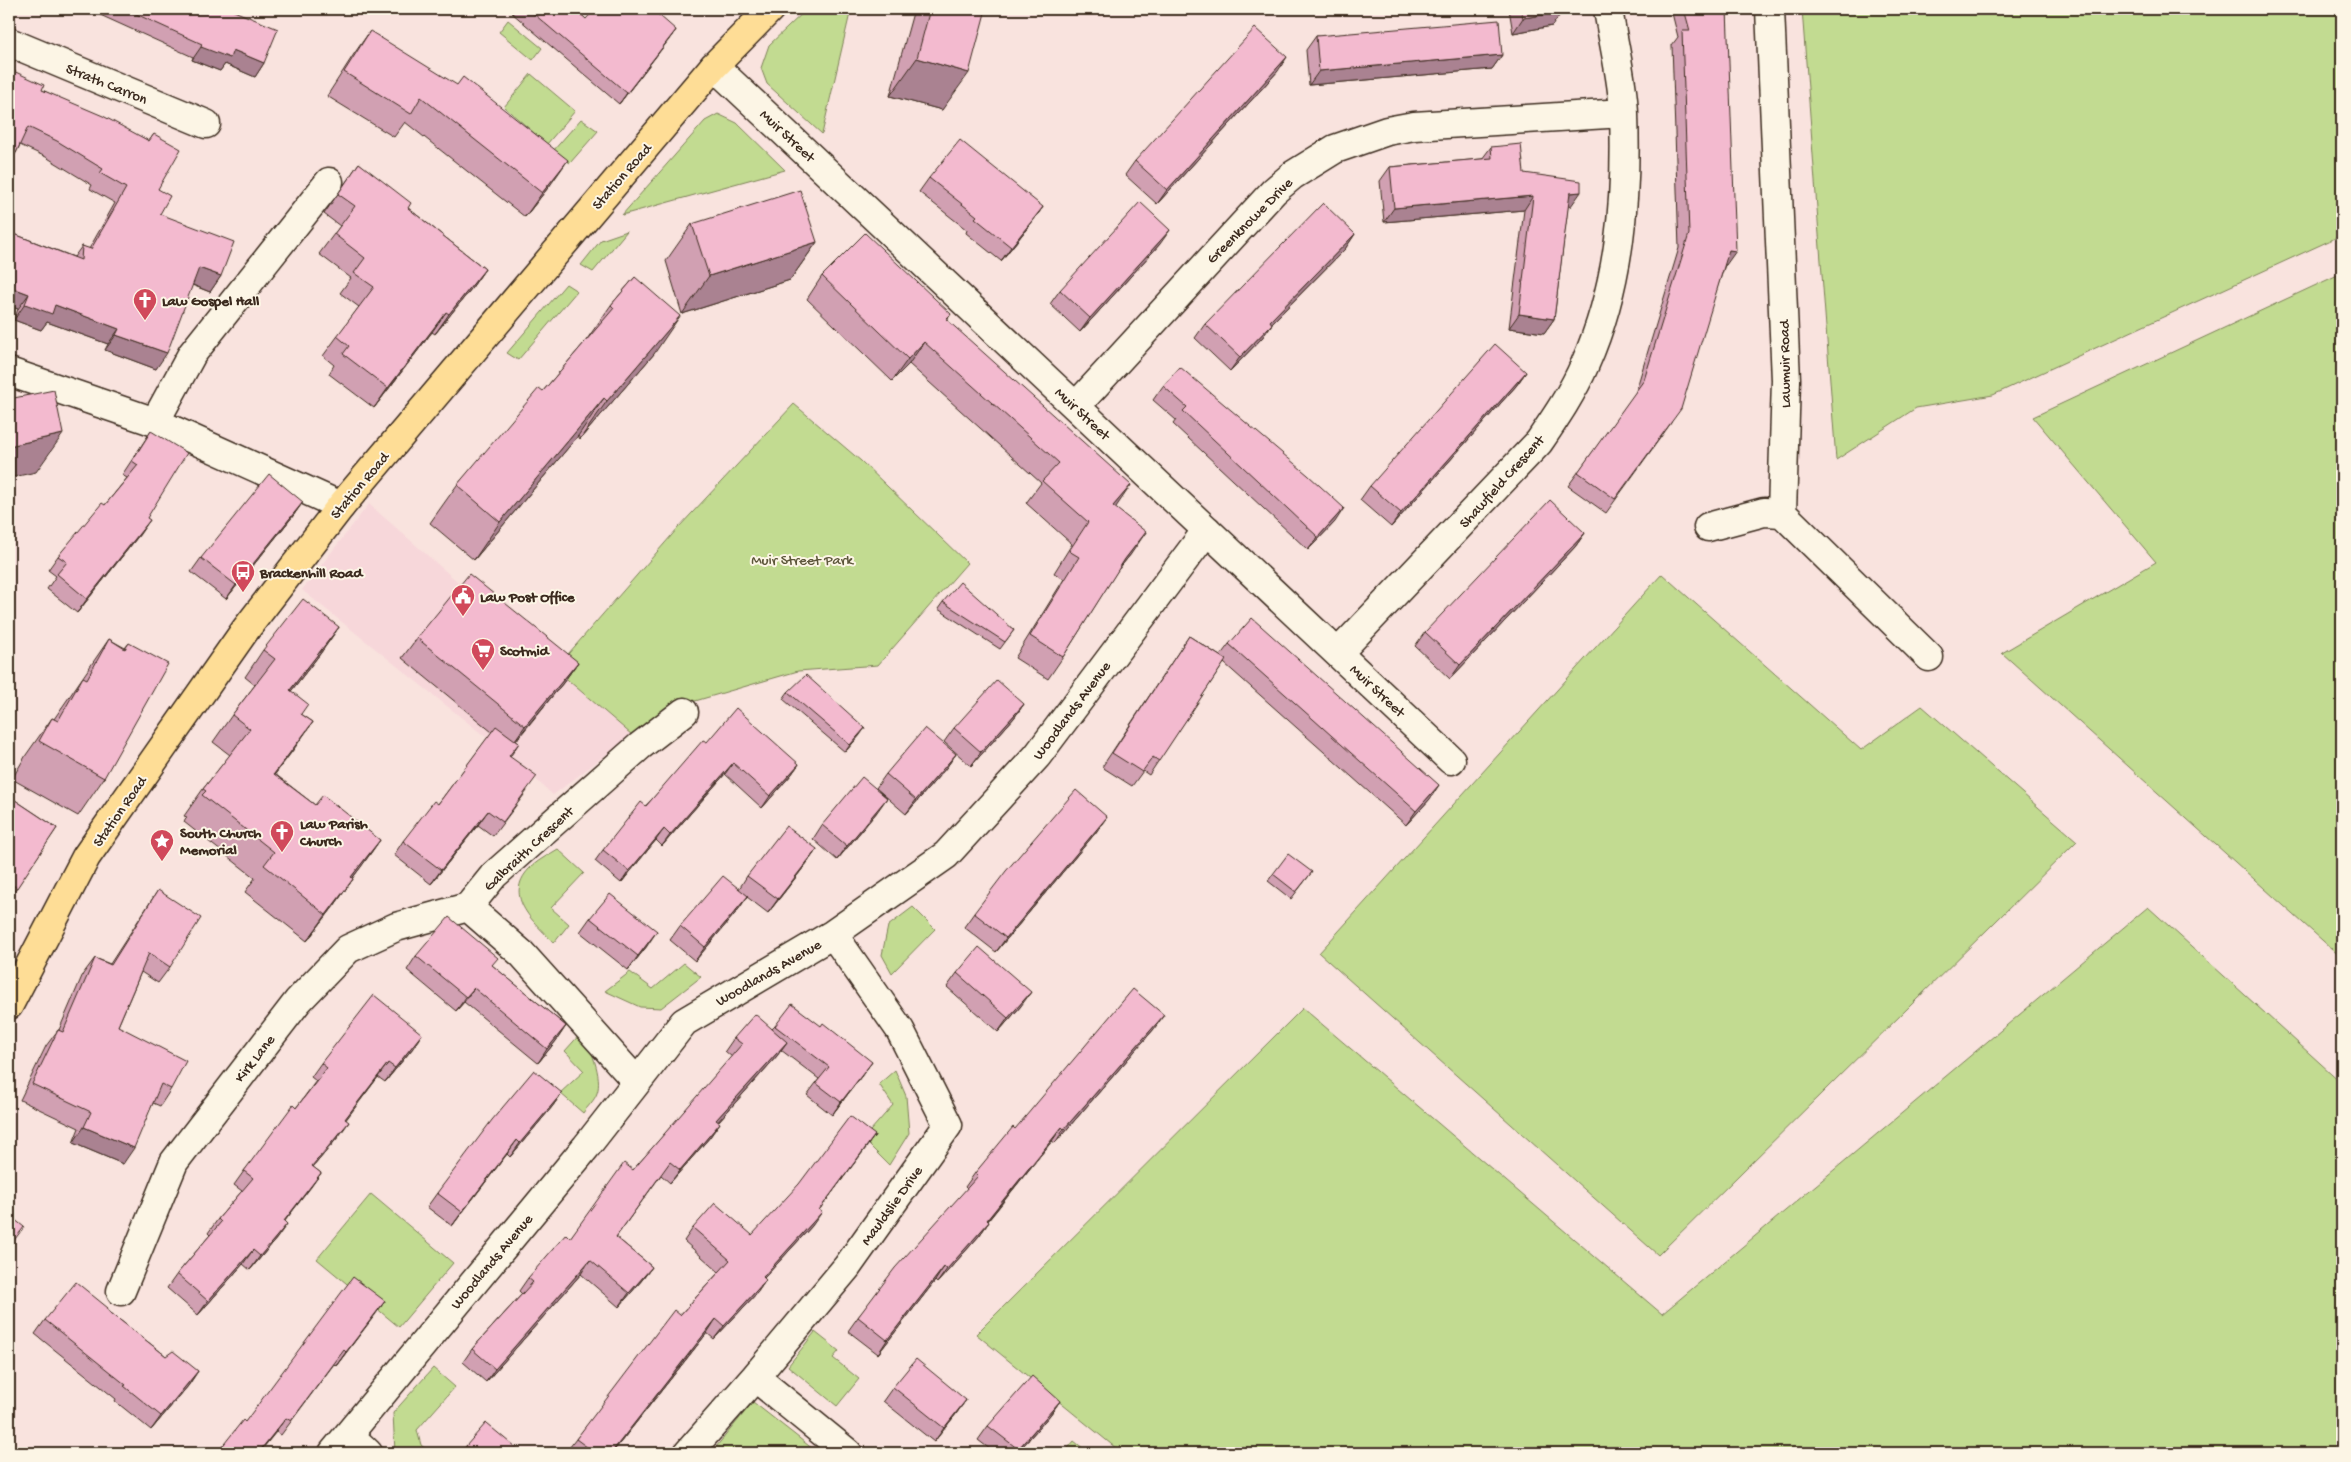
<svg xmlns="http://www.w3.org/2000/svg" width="2351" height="1462" viewBox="0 0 2351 1462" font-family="'Gochi Hand',sans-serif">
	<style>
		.built { fill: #f7d7da }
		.green { fill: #c2db91; stroke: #7e8258 }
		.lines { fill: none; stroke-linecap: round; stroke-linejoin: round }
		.minor-casing { stroke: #3b2a1e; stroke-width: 31 }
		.major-casing { stroke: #3b2a1e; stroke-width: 31 }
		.minor { stroke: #fcf5e5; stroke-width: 28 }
		.major { stroke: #fedd96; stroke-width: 28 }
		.wall { fill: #d1a0b2; stroke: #3b2a1e }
		.shaded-wall { fill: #aa8291; stroke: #3b2a1e }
		.building { fill: #f3bacf; stroke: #3b2a1e }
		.labels { text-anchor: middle; stroke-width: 4; stroke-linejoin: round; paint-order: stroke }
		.street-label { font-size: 15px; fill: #3b2a1e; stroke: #fcf5e5 }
		.poi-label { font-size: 15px; font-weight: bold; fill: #3b2a1e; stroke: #fcf5e5; text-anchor: start }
		.park-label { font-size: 15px; fill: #5d563b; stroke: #fcf5e5 }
	</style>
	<rect width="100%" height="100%" fill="#f9e3de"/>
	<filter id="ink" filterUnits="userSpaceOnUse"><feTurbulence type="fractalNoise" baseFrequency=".02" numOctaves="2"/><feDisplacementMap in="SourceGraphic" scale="10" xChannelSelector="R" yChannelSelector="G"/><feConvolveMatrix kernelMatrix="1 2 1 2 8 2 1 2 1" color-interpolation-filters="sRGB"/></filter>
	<g filter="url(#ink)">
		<!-- built -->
		<path class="built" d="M369,504L632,735L553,795L512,758L302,590Z"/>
		<!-- green -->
		<path class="green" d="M807,9H851L822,134L767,84L761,68L769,45Z
			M1802,9H2342V235L1993,395L1916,408L1836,460Z
			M508,20L542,48L533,60L499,32Z
			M531,74L575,111L547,144L504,107Z
			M718,114L737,123L785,170L622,215L705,121Z
			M581,119L598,131L570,163L553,151Z
			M627,231L593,272L581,265L601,240Z
			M2342,273V958L2002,653L2156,562L2033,417Z
			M566,284L577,291L518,360L507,353Z
			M794,404L861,461L967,563L878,665L798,671L678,706L632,735L555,669L678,528Z
			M1662,574L1861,750L1922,706L2077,841L1658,1255L1319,953Z
			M558,849L584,873L551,908L569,924L554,943C533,921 501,895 532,866C540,859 550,854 558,849Z
			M913,907L935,929L892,973L882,955L888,926Z
			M2148,907L2342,1083V1453H1122L976,1334L1303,1008L1662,1314Z
			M684,963L701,977L661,1008L640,1007L605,991L630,972L653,989Z
			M582,1032C590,1046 603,1077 597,1093C595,1100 587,1107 583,1113L560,1093L584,1071L565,1051Z
			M895,1070L906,1096L909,1133L889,1165L863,1139L893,1105L879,1084Z
			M371,1194L453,1263L399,1327L317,1259Z
			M815,1332L839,1351L833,1358L859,1379L837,1406L788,1366Z
			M433,1368L455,1387L417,1430L421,1445L430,1453H395L393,1413Z
			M753,1402L818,1453H711Z
			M1074,1441L1089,1453H1064Z"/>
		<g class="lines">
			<!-- minor casing -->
			<g class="minor-casing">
				<path id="minor" d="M1770,9L1786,380L1782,513L1929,657
					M9,42L206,124
					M714,66L1451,760
					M9,372L155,422L341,506
					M1076,406L1274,191L1293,175L1335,149L1387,131L1414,126L1624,113
					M155,422L192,354L329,182
					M1708,527L1764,512L1782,513
					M1338,653L1539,442C1556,417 1573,392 1585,364C1620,285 1627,199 1624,114C1623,80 1613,43 1608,9
					M637,1082L522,954L468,907L494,875L640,746L684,712
					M121,1291L174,1162L298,1001L348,949L396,927L468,907
					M755,1377L848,1453
					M349,1435L368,1453
					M333,1453L586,1147L684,1022L833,934L946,855L1037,756L1207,530
					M688,1453L755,1377L847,1267L948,1125L900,1030L833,934"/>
			</g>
			<!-- major casing -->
			<g class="major-casing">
				<path id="major" d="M9,1005L86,857L246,629L341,506L714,66L770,9"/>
			</g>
			<!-- minor -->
			<use href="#minor" class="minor"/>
			<!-- major -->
			<use href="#major" class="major"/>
		</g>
		<!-- wall -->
		<path class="wall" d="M85,9H229L264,63L255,77L225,64L220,71L192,60L193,57L98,14Z
			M515,9H575L586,19L676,30L619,104L512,13Z
			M914,9H986L942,110L890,96Z
			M1509,9H1562L1552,26L1513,33Z
			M1671,9H1727L1726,265H1725L1671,423L1606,513L1568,486L1635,394L1679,248L1672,45L1678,37Z
			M370,31L551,184L525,217L405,122L394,137L327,96L354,54Z
			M1316,36L1502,55L1492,69L1309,85L1306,50Z
			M9,69L42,90L149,141L154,134L160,214L221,276L210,292L192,285L156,369L105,350L108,344L47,322L41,330L14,320L18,309L9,306V232L74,257L82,246L89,249L115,203L90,189L92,185L46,157L20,145L16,153L9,163Z
			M1278,71L1157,204L1125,175L1135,161Z
			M1491,147L1524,173L1571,206H1568L1554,319L1544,333L1509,328L1524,210L1384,222L1380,181L1390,167L1482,159Z
			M359,163L408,208L485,269L471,289L435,334L432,332L374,408L329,374L334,365L323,356L359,307L340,293L351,278L319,254L340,226L324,214Z
			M929,178L1043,207L1033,221L1001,261L966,233L967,230L919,192Z
			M692,224L817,242L790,280L682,314L666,261Z
			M1355,234L1345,249L1272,323V324L1262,338L1230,371L1195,338L1205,324Z
			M1160,244L1080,332L1050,304L1060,290Z
			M822,276L951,314L947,320L1115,508L1131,554L1117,571L1063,657L1048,679L1015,658L1064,579L1054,573L1072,544L1026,503L1041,483L909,364L892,381L807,299Z
			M635,277L654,354L580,439L578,436L474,560L430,523L457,485L543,391L585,342L611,305Z
			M1526,372L1516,386L1391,527L1360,500L1370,486Z
			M1163,386L1335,522L1308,550L1173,424L1176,420L1153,400Z
			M151,431L147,518L140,534L77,613L47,589L56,576L48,570L58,556L105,505L127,478L122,475Z
			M303,502L293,516L226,599L191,572L201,558Z
			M1585,533L1575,547L1450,679L1415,646L1425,632Z
			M943,602L1014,630L1000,649L938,609Z
			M339,627L320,654L291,691L301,714L313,722L275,774L315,805L380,840L352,879H353L334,906L307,941L245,892L255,878L184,822L187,817L184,816L203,789L230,755L213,742L232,715L255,685L245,677L263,650Z
			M1189,636L1220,656L1229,644L1430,799L1406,825L1224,663L1149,775L1143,771L1132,786L1102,767Z
			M417,638L578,662L563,683L516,741L519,743L510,757L527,791L493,836L478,825L431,884L394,855L403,841L438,804L492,732L402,658Z
			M109,639L125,648L129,643L104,778L78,816L12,779L26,755L52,718L54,719Z
			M788,692L860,735L845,752L783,699Z
			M1024,704L1014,718L971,766L944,742L954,728Z
			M707,742L799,764L791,775L762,808L725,774L662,846L656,840L621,883L595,861L603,850Z
			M956,754L946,768L906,814L876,788L886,774Z
			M12,798L57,828L9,899V802Z
			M877,812L837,860L813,839L822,825Z
			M1097,831L996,952L964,927L974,913Z
			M817,849L807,863L768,913L747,897L738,910L695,961L670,940L680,926L739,889L747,876Z
			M1312,872L1291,899L1268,881L1273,874Z
			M158,890L170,967L158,983L141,972L118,1026L171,1089L160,1106L153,1103L123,1164L73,1143L79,1128L20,1100L46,1046L58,1030H59L83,974L95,958L110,964L147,907Z
			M590,918L647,946L628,970L580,932Z
			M416,956L493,966L566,1026L556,1041L538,1063L464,1002L456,1011L407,970Z
			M957,973L1021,1006L998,1032L947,987Z
			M775,1026L863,1074L832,1115L807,1095L819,1079L781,1050L777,1056L718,1122L710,1137L670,1183L661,1175L616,1237L652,1267L642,1280L619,1307L581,1274L486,1382L463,1362L472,1349L522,1294L519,1291L528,1278L570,1238L633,1170L732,1057L725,1051L734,1038L772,1029Z
			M1154,1029L1055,1143L1052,1141L988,1221L989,1222L979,1236L937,1283L935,1281L878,1354L848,1331L858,1317L967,1189L965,1187L975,1173L1015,1129Z
			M413,1048L385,1082L378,1077L346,1119L339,1136L313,1167L321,1173L284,1222L277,1238L250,1270L243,1264L198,1315L167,1288L177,1274L210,1235L208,1233L218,1219L242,1191L234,1185L244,1171L296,1108L316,1081L311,1077L321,1063Z
			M562,1093L552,1107L510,1157L507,1154L452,1226L427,1207L437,1193Z
			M875,1135L819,1210L812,1226L764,1278L766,1280L757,1293L714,1339L707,1333L612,1453H567L566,1452L576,1439L680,1315L719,1272L684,1241L693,1228L752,1235Z
			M385,1301L336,1366L334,1364L281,1435L276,1432L259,1453H217L245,1422Z
			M107,1310L166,1356L198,1371L188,1386L151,1430L115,1401L116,1399L35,1334L45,1320Z
			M893,1387L966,1400L956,1414L934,1442L883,1401Z
			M1060,1401L1050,1415L1017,1453H995L978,1440L988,1426Z
			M466,1446L522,1453H461Z"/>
		<!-- shaded-wall -->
		<path class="shaded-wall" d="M85,9H102L98,14Z
			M1562,12L1552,26L1513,33L1523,18Z
			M676,30L668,41L619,104L627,93Z
			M201,47L233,50L264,63L255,77L225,64L220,71L192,60Z
			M1502,55L1492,69L1309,85L1319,71Z
			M1287,57L1278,71L1157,204L1167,190Z
			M917,58L969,73L942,110L890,96Z
			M568,160L551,184L525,217L542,193Z
			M1581,192L1571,206L1560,207L1570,193Z
			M1533,196L1524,210L1384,222L1394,208Z
			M1043,207L1033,221L1001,261L1011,247Z
			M1170,230L1160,244L1080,332L1090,318Z
			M1355,234L1345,249L1260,335L1270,321Z
			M817,242L790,280L682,314L709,276Z
			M1729,250L1736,251L1726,265L1719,264Z
			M199,268L221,276L210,292L188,283Z
			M485,269L471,289L435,334L449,314Z
			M9,278L15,281L9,290Z
			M13,288L29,294L18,309L9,306V293Z
			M25,304L55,305L119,329L108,344L47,322L41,330L14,320Z
			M446,312L432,332L374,408L388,388Z
			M1519,314L1554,319L1544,333L1509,328Z
			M680,316L654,354L580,439L607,401Z
			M1272,324L1262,338L1230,371L1240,357Z
			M116,335L167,353L156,369L105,350Z
			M924,342L909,364L892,381L908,359Z
			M1526,372L1516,386L1391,527L1401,513Z
			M604,398L578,436L474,560L500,522Z
			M63,434L36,472L9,478V446Z
			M1131,485L1116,507L1097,528L1113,506Z
			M303,502L293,516L226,599L236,585Z
			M1344,508L1335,522L1308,550L1318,537Z
			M150,520L140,534L77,613L87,599Z
			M1146,532L1131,554L1109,581L1125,559Z
			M1585,533L1575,547L1450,679L1460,665Z
			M339,627L320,654L271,717L290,690Z
			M578,662L563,683L510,747L525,726Z
			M1024,704L1014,718L971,766L981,752Z
			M313,722L294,749L255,801L274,774Z
			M865,728L860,735L845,752L850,745Z
			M956,754L946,768L906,814L916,800Z
			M733,763L725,774L662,846L670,835Z
			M799,764L791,775L762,808L770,796Z
			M1439,785L1430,799L1406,825L1416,811Z
			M887,798L877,812L837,860L847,846Z
			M488,811L478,825L431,884L441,870Z
			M1107,817L1097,831L996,952L1006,938Z
			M664,829L656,840L621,883L629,871Z
			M380,840L361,867L332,904L351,877Z
			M817,849L807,863L768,913L778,899Z
			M353,879L334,906L307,941L326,915Z
			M748,896L738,910L695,961L705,947Z
			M657,931L647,946L628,970L638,956Z
			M474,988L464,1002L456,1011L466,997Z
			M1031,992L1021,1006L998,1032L1008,1018Z
			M1164,1015L1154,1029L1055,1143L1064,1129Z
			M566,1026L556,1041L538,1063L547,1049Z
			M422,1034L413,1048L385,1082L395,1068Z
			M787,1042L777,1056L707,1134L716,1120Z
			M872,1062L863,1074L832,1115L841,1102Z
			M388,1063L378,1077L336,1133L345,1119Z
			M562,1093L552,1107L510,1157L520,1143Z
			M349,1122L339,1136L302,1180L312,1166Z
			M720,1123L710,1137L670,1183L680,1170Z
			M84,1127L134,1148L123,1164L73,1143Z
			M1062,1127L1052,1141L977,1234L987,1220Z
			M875,1135L866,1148L809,1223L819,1210Z
			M517,1140L507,1154L452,1226L462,1212Z
			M321,1173L311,1187L274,1235L284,1221Z
			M822,1212L812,1226L753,1290L763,1277Z
			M989,1222L979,1236L937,1283L947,1269Z
			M287,1224L277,1238L250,1270L260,1256Z
			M253,1250L243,1264L198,1315L208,1301Z
			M590,1260L581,1274L486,1382L495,1369Z
			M652,1267L642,1280L619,1307L629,1293Z
			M944,1267L935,1281L878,1354L887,1340Z
			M766,1280L757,1293L714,1339L724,1326Z
			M385,1301L375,1315L336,1366L346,1352Z
			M716,1319L707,1333L612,1453H611Z
			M198,1371L188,1386L151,1430L161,1416Z
			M966,1400L956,1414L934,1442L944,1428Z
			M1060,1401L1050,1415L1017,1453H1015Z
			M286,1418L259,1453H258Z"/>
		<!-- building -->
		<path class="building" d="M125,9H229L278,29L264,63L233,50L230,58L201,47L202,44Z
			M528,9H575L586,19L595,9H652L676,30L627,93Z
			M930,9H986L969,73L917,58Z
			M1521,9H1562V12L1523,18Z
			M1684,9H1727L1736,251L1729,250L1681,409L1615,499L1578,472L1644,380L1689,234L1682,31H1690Z
			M1499,20L1502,55L1319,71L1316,36Z
			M1255,28L1287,57L1167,190L1135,161Z
			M370,31L457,85L463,77L568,160L542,193L421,97L411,114L344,72Z
			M9,69L44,85L42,90L103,116L149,141L154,134L181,149L158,189L170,196L160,214L234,242L221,276L199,268L167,353L116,335L119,329L55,305L52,314L25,304L29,294L13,288L15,281L9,278V232L81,260L82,246L91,249L126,188L100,173L103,169L57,141L28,127L16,153L9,150Z
			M960,140L1043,207L1011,247L975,218L977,216L929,178Z
			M1521,144L1524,173L1581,181V192L1570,193L1554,319L1519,314L1533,196L1394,208L1390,167L1492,158L1491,147Z
			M359,163L411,203L408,208L485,269L449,314L446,312L388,388L343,354L349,346L337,336L374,287L354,273L365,258L334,234L355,206L338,194Z
			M800,190L817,242L709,276L692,224Z
			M1140,202L1170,230L1090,318L1060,290Z
			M1323,203L1355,234L1270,321L1272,324L1240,357L1205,324Z
			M865,233L951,314L946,319L1131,485L1113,506L1146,532L1125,559L1063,657L1030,636L1079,557L1069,551L1088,522L1042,481L1059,463L924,342L908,359L822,276Z
			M635,277L680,316L607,401L604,398L500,522L457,485L539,388L543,391L614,308L611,305Z
			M1495,344L1526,372L1401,513L1370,486Z
			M1180,367L1308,475L1344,508L1318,537L1183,411L1187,407L1163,386Z
			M54,390L63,434L9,446V399Z
			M151,431L187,453L147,518L150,520L87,599L57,574L67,562L58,556L102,503L105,505L138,465L132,461Z
			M269,474L303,502L236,585L201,558Z
			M1550,500L1585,533L1460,665L1425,632Z
			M469,574L578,662L525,726L417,638Z
			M960,582L1014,630L1005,642L943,602Z
			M303,599L339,627L290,690L308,704L301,714L313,722L274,774L315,805L323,795L380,840L351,877L353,879L326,915L264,865L274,852L202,795L206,791L203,789L250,729L232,715L275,659L263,650Z
			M1252,618L1439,785L1416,811L1229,644Z
			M1189,636L1226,660L1159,761L1153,757L1142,772L1112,753Z
			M109,639L125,649L129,643L168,664L104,778L39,741L52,718L58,721L83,677L87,679Z
			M806,675L865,728L850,745L788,692Z
			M997,680L1024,704L981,752L954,728Z
			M736,708L799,764L770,796L733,763L670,835L664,829L629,871L603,850L641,802L646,806L703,740L707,742Z
			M496,726L519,743L509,756L537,776L503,822L488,811L441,870L403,841L434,801L438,804Z
			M925,728L956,754L916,800L886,774Z
			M862,777L887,798L847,846L822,825Z
			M1076,790L1107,817L1006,938L974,913L1006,871Z
			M12,798L57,828L17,888L13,885L9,893V803Z
			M786,826L817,849L778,899L747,876Z
			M1288,854L1312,872L1296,892L1273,874Z
			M723,876L748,896L705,947L680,926Z
			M158,890L201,918L170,967L149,953L118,1026L186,1061L171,1089L161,1084L134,1148L84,1127L91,1112L32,1084L58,1030L63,1032L95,958L111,965Z
			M610,894L657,931L638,956L590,918Z
			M449,917L498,958L492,965L566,1026L547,1049L474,988L466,997L416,956Z
			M979,947L1031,992L1008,1018L957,973Z
			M1133,989L1164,1015L1064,1129L1062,1127L987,1220L989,1222L947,1269L944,1267L887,1340L858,1317L895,1268L978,1176L975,1173L1013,1127L1015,1129Z
			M374,995L422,1034L395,1068L388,1063L345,1119L349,1122L312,1166L321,1173L284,1221L287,1224L260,1256L253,1250L208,1301L177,1274L221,1222L218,1219L253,1178L244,1171L293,1105L296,1108L327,1068L321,1063Z
			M792,1004L821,1026L823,1023L872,1062L841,1102L816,1083L829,1067L775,1026Z
			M755,1014L787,1042L716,1120L720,1123L680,1170L670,1162L616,1237L652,1267L629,1293L590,1260L495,1369L472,1349L533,1282L528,1278L566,1234L570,1238L624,1163L633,1170L742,1044L734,1038Z
			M534,1070L562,1093L520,1143L517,1140L462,1212L437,1193L492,1120Z
			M850,1116L875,1135L819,1210L822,1212L763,1277L766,1280L724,1326L716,1319L611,1453H595L576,1439L674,1310L680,1315L730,1260L693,1228L715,1203L752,1235L799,1184Z
			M9,1215L24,1227L9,1247Z
			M353,1277L385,1301L346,1352L344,1350L291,1421L286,1418L258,1453H217L243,1420L245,1422Z
			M76,1282L108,1308L107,1310L166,1356L173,1351L198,1371L161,1416L124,1386L126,1385L45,1320Z
			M916,1359L966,1400L944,1428L893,1387Z
			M1032,1376L1060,1401L1018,1449L988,1426Z
			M486,1423L522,1453H475L466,1446Z"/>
	</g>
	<!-- icons -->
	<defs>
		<g id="church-pin" transform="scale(1.25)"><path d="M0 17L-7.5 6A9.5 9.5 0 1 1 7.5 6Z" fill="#d1495b" stroke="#fcf5e5"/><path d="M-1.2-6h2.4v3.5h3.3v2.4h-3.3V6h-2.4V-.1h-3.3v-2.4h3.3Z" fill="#fff"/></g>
		<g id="bus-pin" transform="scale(1.25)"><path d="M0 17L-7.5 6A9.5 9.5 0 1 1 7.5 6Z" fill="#d1495b" stroke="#fcf5e5"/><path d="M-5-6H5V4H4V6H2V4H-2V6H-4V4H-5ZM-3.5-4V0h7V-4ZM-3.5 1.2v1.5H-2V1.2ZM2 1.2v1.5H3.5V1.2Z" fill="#fff"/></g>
		<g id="civic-pin" transform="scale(1.25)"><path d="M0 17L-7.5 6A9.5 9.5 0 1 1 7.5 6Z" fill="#d1495b" stroke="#fcf5e5"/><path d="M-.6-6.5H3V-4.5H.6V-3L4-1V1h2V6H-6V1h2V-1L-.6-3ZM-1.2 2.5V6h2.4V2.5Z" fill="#fff"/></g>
		<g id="supermarket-pin" transform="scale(1.25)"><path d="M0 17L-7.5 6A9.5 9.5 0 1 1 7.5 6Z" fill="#d1495b" stroke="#fcf5e5"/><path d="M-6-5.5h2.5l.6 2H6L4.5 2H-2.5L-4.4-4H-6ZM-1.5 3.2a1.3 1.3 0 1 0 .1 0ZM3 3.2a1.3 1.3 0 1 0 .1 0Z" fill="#fff"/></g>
		<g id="sight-pin" transform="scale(1.25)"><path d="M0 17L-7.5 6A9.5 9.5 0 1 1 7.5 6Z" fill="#d1495b" stroke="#fcf5e5"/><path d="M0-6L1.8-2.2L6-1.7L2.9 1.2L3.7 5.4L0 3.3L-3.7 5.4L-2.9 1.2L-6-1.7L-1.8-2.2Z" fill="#fff"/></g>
	</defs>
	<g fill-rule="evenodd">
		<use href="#church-pin" x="145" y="300"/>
		<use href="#bus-pin" x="243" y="572"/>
		<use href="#civic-pin" x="463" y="596"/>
		<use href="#supermarket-pin" x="483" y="650"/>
		<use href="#church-pin" x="282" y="832"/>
		<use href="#sight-pin" x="162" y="841"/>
	</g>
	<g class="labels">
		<!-- street labels -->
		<g class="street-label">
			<text transform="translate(107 83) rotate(22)" y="5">Strath Carron</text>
			<text transform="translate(788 135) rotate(43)" y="5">Muir Street</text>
			<text transform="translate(621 176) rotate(-49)" y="5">Station Road</text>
			<text transform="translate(1249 220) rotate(-45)" y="5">Greenknowe Drive</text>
			<text transform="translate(1784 364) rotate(-91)" y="5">Lawmuir Road</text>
			<text transform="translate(1083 413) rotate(43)" y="5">Muir Street</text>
			<text transform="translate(1501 481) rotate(-48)" y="5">Shawfield Crescent</text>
			<text transform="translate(359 485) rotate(-50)" y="5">Station Road</text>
			<text transform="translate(1378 690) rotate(43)" y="5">Muir Street</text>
			<text transform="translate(1071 710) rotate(-53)" y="5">Woodlands Avenue</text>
			<text transform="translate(119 811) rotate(-55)" y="5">Station Road</text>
			<text transform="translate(528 848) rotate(-43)" y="5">Galbraith Crescent</text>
			<text transform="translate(768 972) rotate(-30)" y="5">Woodlands Avenue</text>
			<text transform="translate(254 1058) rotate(-52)" y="5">Kirk Lane</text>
			<text transform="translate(891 1205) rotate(-54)" y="5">Mauldslie Drive</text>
			<text transform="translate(491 1261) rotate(-50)" y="5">Woodlands Avenue</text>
		</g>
		<!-- poi labels -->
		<g class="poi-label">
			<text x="162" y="305">Law Gospel Hall</text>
			<text x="260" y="577">Brackenhill Road</text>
			<text x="480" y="601">Law Post Office</text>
			<text x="500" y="655">Scotmid</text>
			<text x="300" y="828">Law Parish<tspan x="300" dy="17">Church</tspan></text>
			<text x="180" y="837">South Church<tspan x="180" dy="17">Memorial</tspan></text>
		</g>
		<!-- park labels -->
		<g class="park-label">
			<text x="802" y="564">Muir Street Park</text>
		</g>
	</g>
	<!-- margin -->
	<rect width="2351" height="1462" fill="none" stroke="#fcf5e5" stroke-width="30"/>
	<rect x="15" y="15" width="2321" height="1432" fill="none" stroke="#3b2a1e" stroke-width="2" filter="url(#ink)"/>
</svg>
